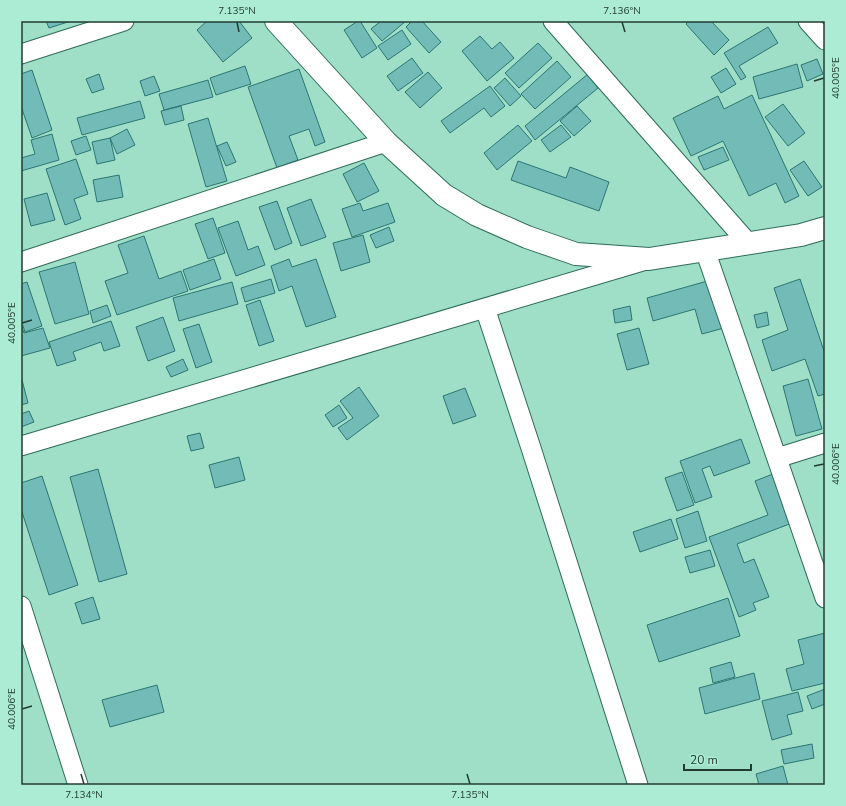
<svg xmlns="http://www.w3.org/2000/svg" width="846" height="806" viewBox="0 0 846 806" font-family="'Nunito Sans',sans-serif">
	<style>
		.building { fill: #73bbb6; stroke: #2c7672 }
		.lines { fill: none; stroke-linecap: round; stroke-linejoin: round }
		.minor-casing { stroke: #2d6c59; stroke-width: 21 }
		.tertiary-casing { stroke: #2d6c59; stroke-width: 24 }
		.minor { stroke: #fff; stroke-width: 19 }
		.tertiary { stroke: #fff; stroke-width: 22 }
		.ticks { fill: none; stroke: #223c33; stroke-width: 1.5 }
		.neatline { fill: none; stroke: #223c33; stroke-width: 1.5 }
		.ticks-label { font-size: 10px; text-anchor: middle; fill: #223c33 }
	</style>
	<rect width="100%" height="100%" fill="#9fdfc8"/>
	<!-- building -->
	<path class="building" d="M46,21H71L49,28Z
		M207,21H239L252,38L223,62L197,30Z
		M358,21H360L377,48L362,58L344,30Z
		M381,21H406L382,41L371,29Z
		M412,21H422L441,42L429,53L406,27Z
		M689,21H711L729,40L714,55L686,24Z
		M768,27L778,43L739,66L746,77L741,80L724,53Z
		M402,30L411,44L388,60L378,46Z
		M480,36L492,49L500,42L514,58L487,81L462,51Z
		M538,43L552,58L519,88L505,73Z
		M412,58L423,73L398,91L387,76Z
		M817,59L823,74L807,81L801,65Z
		M557,61L571,77L535,109L521,94Z
		M797,64L803,87L759,99L753,77Z
		M245,66L251,84L216,95L210,78Z
		M726,68L736,84L721,93L711,77Z
		M299,69L325,142L315,146L309,129L289,136L298,160L277,168L248,87Z
		M32,70L52,130L32,138L21,106V74Z
		M428,72L442,88L420,108L405,92Z
		M99,74L104,89L92,93L86,79Z
		M588,74L598,88L535,140L525,126Z
		M154,76L160,91L145,96L140,81Z
		M505,78L521,96L510,106L494,88Z
		M208,80L213,97L164,110L159,94Z
		M490,86L505,106L491,117L484,108L450,133L441,121Z
		M752,95L799,196L785,203L776,183L749,196L723,141L691,156L673,118L718,96L724,109Z
		M140,101L145,118L82,135L77,118Z
		M783,104L805,133L788,146L765,117Z
		M181,106L184,120L165,125L161,111Z
		M577,106L591,121L574,136L560,121Z
		M208,118L227,181L206,187L188,124Z
		M518,125L532,141L497,170L484,153Z
		M561,125L571,137L550,152L541,140Z
		M127,129L135,145L117,154L110,138Z
		M52,134L59,160L21,171V158L35,154L31,140Z
		M86,136L91,150L76,155L71,141Z
		M110,138L115,160L97,164L92,142Z
		M227,142L236,162L226,166L217,146Z
		M723,147L729,160L704,170L698,157Z
		M76,159L88,194L74,199L81,219L65,225L46,169Z
		M518,161L566,178L570,167L609,182L599,211L511,180Z
		M804,161L822,187L808,196L790,170Z
		M364,163L379,191L357,202L343,174Z
		M119,175L123,197L97,202L93,180Z
		M47,193L55,220L31,226L24,199Z
		M311,199L326,237L301,246L287,208Z
		M277,201L292,243L275,250L259,207Z
		M360,203L363,211L388,203L395,222L352,237L342,209Z
		M213,218L225,253L208,259L195,224Z
		M238,221L248,250L258,246L265,265L236,276L218,228Z
		M389,227L394,241L376,248L370,235Z
		M363,235L370,262L341,271L333,243Z
		M144,236L159,279L181,271L188,291L117,315L105,281L128,273L118,245Z
		M214,259L221,279L190,290L183,270Z
		M289,259L292,267L316,259L336,317L306,327L292,286L279,291L271,266Z
		M75,262L89,314L55,324L39,272Z
		M271,279L275,293L245,302L241,288Z
		M800,279L825,354V394L818,396L805,359L772,371L762,340L788,330L774,288Z
		M711,280L724,328L702,334L695,309L653,321L647,298Z
		M27,282L42,326L25,332L21,320V284Z
		M232,282L238,304L179,321L173,298Z
		M260,300L274,341L259,346L246,305Z
		M107,305L111,316L93,323L90,311Z
		M630,306L632,320L615,323L613,310Z
		M767,312L769,325L757,328L754,315Z
		M163,317L175,351L148,361L136,327Z
		M111,321L120,346L104,351L101,342L73,352L76,360L57,366L49,342Z
		M21,324L24,333L43,328L50,348L21,356Z
		M199,324L212,362L196,368L183,329Z
		M639,328L649,364L627,370L617,334Z
		M183,359L188,370L171,377L166,367Z
		M808,379L822,429L796,436L783,386Z
		M22,380L28,403L21,405V381Z
		M359,387L379,416L347,440L338,428L353,418L340,401Z
		M465,388L476,416L453,424L443,396Z
		M339,405L347,418L333,427L325,415Z
		M29,411L34,422L21,427V414Z
		M200,433L204,448L191,451L187,436Z
		M741,439L750,463L714,476L710,466L702,469L712,497L695,503L680,461Z
		M239,457L245,480L215,488L209,465Z
		M98,469L127,574L99,582L70,477Z
		M682,472L694,505L677,511L665,478Z
		M773,474L792,523L737,544L744,563L754,559L769,597L753,603L756,610L739,617L709,537L768,515L755,481Z
		M42,476L78,585L49,595L21,509V483Z
		M698,511L707,541L685,548L676,519Z
		M671,519L678,539L640,552L633,532Z
		M710,550L715,566L690,573L685,557Z
		M93,597L100,619L82,624L75,603Z
		M728,598L740,636L659,662L647,625Z
		M825,633V683L792,691L786,669L804,664L798,640Z
		M731,662L735,677L713,683L710,668Z
		M754,673L760,699L705,714L699,688Z
		M157,685L164,712L110,727L102,700Z
		M825,689V704L812,709L807,696Z
		M798,692L803,711L787,715L792,734L772,740L762,701Z
		M812,744L814,758L784,764L781,750Z
		M783,766L788,785H759L756,774Z"/>
	<g class="lines">
		<!-- minor casing -->
		<g class="minor-casing">
			<path id="minor" d="M553,21L748,243
				M808,21L825,40
				M21,54L124,21
				M705,250L825,598
				M21,262L386,142
				M485,308L531,448L638,785
				M21,446L643,261
				M777,458L825,443
				M21,606L78,785"/>
		</g>
		<!-- tertiary casing -->
		<g class="tertiary-casing">
			<path id="tertiary" d="M276,21L386,142L444,195L477,215L527,237L576,254L649,259L801,235L825,228"/>
		</g>
		<!-- minor -->
		<use href="#minor" class="minor"/>
		<!-- tertiary -->
		<use href="#tertiary" class="tertiary"/>
	</g>
	<!-- ticks -->
	<path class="ticks" d="M237,22L239,32M622,22L625,32M814,81L824,78M22,323L32,320M814,466L824,464M22,709L32,706M81,774L84,784M467,774L470,784"/>
	<!-- border -->
	<rect width="846" height="806" fill="none" stroke="#acecd5" stroke-width="44"/>
	<!-- scale -->
	<path d="M684 764v6h67v-6" fill="none" stroke="#223c33" stroke-width="2"/>
	<text x="690" y="764" font-size="12" fill="#223c33" stroke="#acecd5" stroke-width="3" paint-order="stroke">20 m</text>
	<rect x="22" y="22" width="802" height="762" class="neatline"/>
	<g class="ticks-label">
		<text x="237" y="14">7.135°N</text>
		<text x="622" y="14">7.136°N</text>
		<text transform="translate(835 78) rotate(-90)" y="4">40.005°E</text>
		<text transform="translate(11 323) rotate(-90)" y="4">40.005°E</text>
		<text transform="translate(835 464) rotate(-90)" y="4">40.006°E</text>
		<text transform="translate(11 709) rotate(-90)" y="4">40.006°E</text>
		<text x="84" y="798">7.134°N</text>
		<text x="470" y="798">7.135°N</text>
	</g>
</svg>
